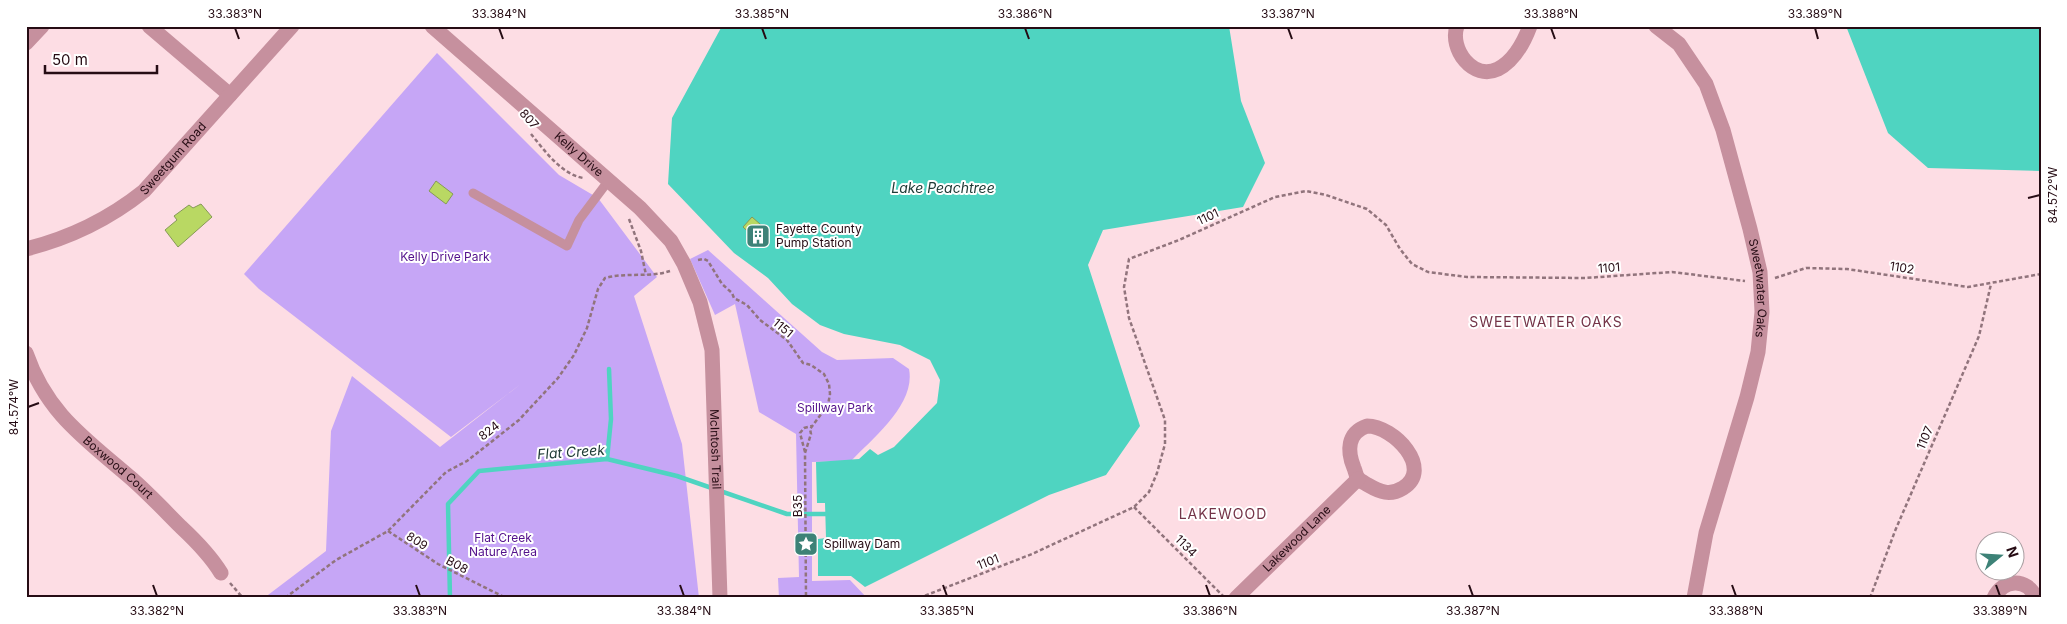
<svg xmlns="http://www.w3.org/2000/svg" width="2067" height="624" viewBox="0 0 2067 624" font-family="Inter,sans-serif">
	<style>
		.green { fill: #c6a6f6 }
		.water { fill: #4fd4c1 }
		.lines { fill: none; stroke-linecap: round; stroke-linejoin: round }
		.stream { stroke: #4fd4c1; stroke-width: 4.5 }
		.building { fill: #b9d863; stroke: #869957 }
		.path { stroke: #91747c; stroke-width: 2.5; stroke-dasharray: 4 2.5; stroke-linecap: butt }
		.service { stroke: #c6909e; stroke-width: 9 }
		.minor { stroke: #c6909e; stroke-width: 15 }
		.ticks { fill: none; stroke: #260c14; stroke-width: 2 }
		.labels { text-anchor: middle; stroke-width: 4; stroke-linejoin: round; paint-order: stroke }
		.street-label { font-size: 12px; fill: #260c14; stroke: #fff }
		.poi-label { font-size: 12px; fill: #260c14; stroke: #fff; text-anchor: start }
		.park-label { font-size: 12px; fill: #53118b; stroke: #fff }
		.water-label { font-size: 14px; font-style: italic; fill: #203c37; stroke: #fff }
		.neighbourhood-label { font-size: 14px; letter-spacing: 1px; fill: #743448; stroke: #fff }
		.neatline { fill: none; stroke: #260c14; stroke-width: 2 }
		.ticks-label { font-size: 12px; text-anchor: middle; fill: #260c14 }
	</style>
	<rect width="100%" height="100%" fill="#fddde4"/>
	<!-- green -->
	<path class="green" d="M437,53L559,175L598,198L657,277L634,296L682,444L699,598H264L326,551L331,431L352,376L440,447L522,383L451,437L259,289L244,274Z
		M708,250L822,352L837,360L893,358L909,369C916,404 873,438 851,461L812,462V581L850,580L867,598H779L778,578L799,577L796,434L759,412L735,304L715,315L690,259Z"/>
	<!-- water -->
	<path class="water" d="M722,26H1229L1241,101L1265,163L1243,207L1103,230L1088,265L1140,426L1106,475L1049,495L865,587L851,576H818V539L826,538L825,503H817L816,462L859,459L870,449L878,455L894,447L937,403L940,380L930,360L900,345L844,334L820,325L792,304L768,278L734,253L668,184L672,118Z
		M1846,26H2041V171L1928,168L1888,133Z"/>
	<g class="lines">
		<!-- stream -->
		<path class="stream" d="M607,459L611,419L609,369
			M450,598L448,504L479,471L607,459L677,476L787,514H826"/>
	</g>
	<!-- building -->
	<path class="building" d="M436,181L453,194L446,204L429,191Z
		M201,204L212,217L178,247L165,230L177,220L174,216L189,205L193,208Z
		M752,217L768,231L758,241L743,227Z"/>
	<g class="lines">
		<!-- path -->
		<path class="path" d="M531,134C545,151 561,174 583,178
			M629,219L641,251L646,275
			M698,260L704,259L708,261L722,284L732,293L734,298L747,305L760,320L787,340L803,363L811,365L824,374L829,384L830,394L828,405L810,429L811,434L805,453L806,598
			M1775,278L1806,268L1847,269L1968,287L2041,274
			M805,452L800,433L804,428L812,426
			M1134,507L1223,596
			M388,531L438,564L506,598
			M230,583L243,598
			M285,598L336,560L388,531L446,472L467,461L519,420L558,378L574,355L587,328L598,289L605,278C627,272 649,278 670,271
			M919,598L1032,554L1134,507L1149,492L1157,473L1165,444V420L1129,318L1124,287L1129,259L1179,240L1275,197L1306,191L1326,195L1367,209L1386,225L1400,249L1412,264L1428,272L1467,277L1585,278L1672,272L1745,281
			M1870,598L1895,531L1979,336L1991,284"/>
		<!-- service -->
		<path class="service" d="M473,193L567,246L579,220L609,180"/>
		<!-- minor -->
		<g class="minor">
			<path d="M149,26L230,95"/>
			<path id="s1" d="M432,26L640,208L671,241L684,264L700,302L712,350L720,598"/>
			<path d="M1457,26C1449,49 1473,81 1498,69C1514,61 1524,42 1530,26"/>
			<path id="s2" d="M1656,26L1679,44L1706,84L1723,130L1750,229L1760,272L1762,312L1758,352L1747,397L1706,533L1694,598"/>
			<path d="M26,43L42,26"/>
			<path id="s3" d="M26,249C70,238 109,219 144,191L292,26"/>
			<path id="s4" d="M26,353C47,414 86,439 132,479C149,494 165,511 181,527C196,541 210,555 221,573"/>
			<path d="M1367,426C1394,426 1434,469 1403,488C1390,496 1380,492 1368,485C1365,483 1360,481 1358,478C1356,476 1355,470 1354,468C1347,451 1347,433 1367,426Z"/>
			<path id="s5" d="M1236,598L1358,479"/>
			<path d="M1994,598C2003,579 2027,577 2036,598"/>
		</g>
	</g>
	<!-- ticks -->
	<path class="ticks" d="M235,28L239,39M499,28L503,39M762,28L766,39M1025,28L1029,39M1288,28L1292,39M1551,28L1555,39M1815,28L1818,39M2028,198L2040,195M28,407L39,403M153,585L157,596M416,585L420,596M680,585L684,596M943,585L947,596M1206,585L1210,596M1469,585L1473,596M1732,585L1736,596M1996,585L2000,596"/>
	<!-- icons -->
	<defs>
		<g id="building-square" transform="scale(1.25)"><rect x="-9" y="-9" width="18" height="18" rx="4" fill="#3d8277" stroke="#fff"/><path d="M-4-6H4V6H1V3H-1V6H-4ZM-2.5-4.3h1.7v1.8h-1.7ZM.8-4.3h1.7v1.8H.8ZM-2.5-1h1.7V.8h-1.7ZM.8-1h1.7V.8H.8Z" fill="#fff"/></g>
		<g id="sight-square" transform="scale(1.25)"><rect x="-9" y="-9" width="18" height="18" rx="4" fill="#3d8277" stroke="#fff"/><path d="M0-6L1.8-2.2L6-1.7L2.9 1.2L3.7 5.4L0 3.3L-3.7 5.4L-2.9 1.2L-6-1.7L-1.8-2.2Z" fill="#fff"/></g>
	</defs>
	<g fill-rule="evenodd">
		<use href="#building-square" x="758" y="236"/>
		<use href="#sight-square" x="806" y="544"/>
	</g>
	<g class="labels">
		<!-- street labels -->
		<g class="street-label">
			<text transform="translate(529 119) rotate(48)" y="4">807</text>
			<text dy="4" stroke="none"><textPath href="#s1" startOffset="195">Kelly Drive</textPath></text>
			<text dy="4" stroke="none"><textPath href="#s3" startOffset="176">Sweetgum Road</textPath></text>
			<text transform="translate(1208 217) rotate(-25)" y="4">1101</text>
			<text transform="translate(1609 268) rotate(-4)" y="4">1101</text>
			<text transform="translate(1902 268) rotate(9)" y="4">1102</text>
			<text dy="4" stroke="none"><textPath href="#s2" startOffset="289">Sweetwater Oaks</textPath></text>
			<text transform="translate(783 328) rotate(40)" y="4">1151</text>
			<text transform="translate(489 431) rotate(-38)" y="4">824</text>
			<text transform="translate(1925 438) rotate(-67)" y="4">1107</text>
			<text dy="4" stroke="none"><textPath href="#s1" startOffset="538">McIntosh Trail</textPath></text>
			<text dy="4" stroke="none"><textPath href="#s4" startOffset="149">Boxwood Court</textPath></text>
			<text transform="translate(798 506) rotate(-90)" y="4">B35</text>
			<text dy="4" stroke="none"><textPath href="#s5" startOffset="85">Lakewood Lane</textPath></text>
			<text transform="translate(417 541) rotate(32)" y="4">809</text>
			<text transform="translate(1186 546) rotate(45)" y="4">1134</text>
			<text transform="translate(988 562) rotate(-21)" y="4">1101</text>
			<text transform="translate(457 565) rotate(28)" y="4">B08</text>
		</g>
		<!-- poi labels -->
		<g class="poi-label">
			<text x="776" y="233">Fayette County<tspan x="776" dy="14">Pump Station</tspan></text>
			<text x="824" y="548">Spillway Dam</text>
		</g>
		<!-- park labels -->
		<g class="park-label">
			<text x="445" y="261">Kelly Drive Park</text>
			<text x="835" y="412">Spillway Park</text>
			<text x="503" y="542">Flat Creek<tspan x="503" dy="14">Nature Area</tspan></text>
		</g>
		<!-- water labels -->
		<g class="water-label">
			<text x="943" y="193">Lake Peachtree</text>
			<text transform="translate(571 452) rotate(-4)" y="5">Flat Creek</text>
		</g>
		<!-- neighbourhood labels -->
		<g class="neighbourhood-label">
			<text x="1546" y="327">SWEETWATER OAKS</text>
			<text x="1223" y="519">LAKEWOOD</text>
		</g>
	</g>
	<!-- border -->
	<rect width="2067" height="624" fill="none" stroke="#ffffff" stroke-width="55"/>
	<!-- north arrow -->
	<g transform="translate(2000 556) rotate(72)"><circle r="24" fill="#ffffff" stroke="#a89ea1"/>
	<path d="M0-4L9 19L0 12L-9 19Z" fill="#3d8277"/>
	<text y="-8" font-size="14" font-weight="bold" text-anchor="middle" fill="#260c14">N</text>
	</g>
	<!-- scale -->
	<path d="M45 65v8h112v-8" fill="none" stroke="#260c14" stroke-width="2.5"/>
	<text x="52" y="65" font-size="15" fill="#260c14" stroke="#ffffff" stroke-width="4" paint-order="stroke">50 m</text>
	<rect x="28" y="28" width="2012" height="568" class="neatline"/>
	<g class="ticks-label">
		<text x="235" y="18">33.383°N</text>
		<text x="499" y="18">33.384°N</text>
		<text x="762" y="18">33.385°N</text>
		<text x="1025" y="18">33.386°N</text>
		<text x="1288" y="18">33.387°N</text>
		<text x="1551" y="18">33.388°N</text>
		<text x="1815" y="18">33.389°N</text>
		<text transform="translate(2053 195) rotate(-90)" y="4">84.572°W</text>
		<text transform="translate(14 407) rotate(-90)" y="4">84.574°W</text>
		<text x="157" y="615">33.382°N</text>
		<text x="420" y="615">33.383°N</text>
		<text x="684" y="615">33.384°N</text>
		<text x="947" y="615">33.385°N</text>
		<text x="1210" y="615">33.386°N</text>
		<text x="1473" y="615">33.387°N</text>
		<text x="1736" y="615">33.388°N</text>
		<text x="2000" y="615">33.389°N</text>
	</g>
</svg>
